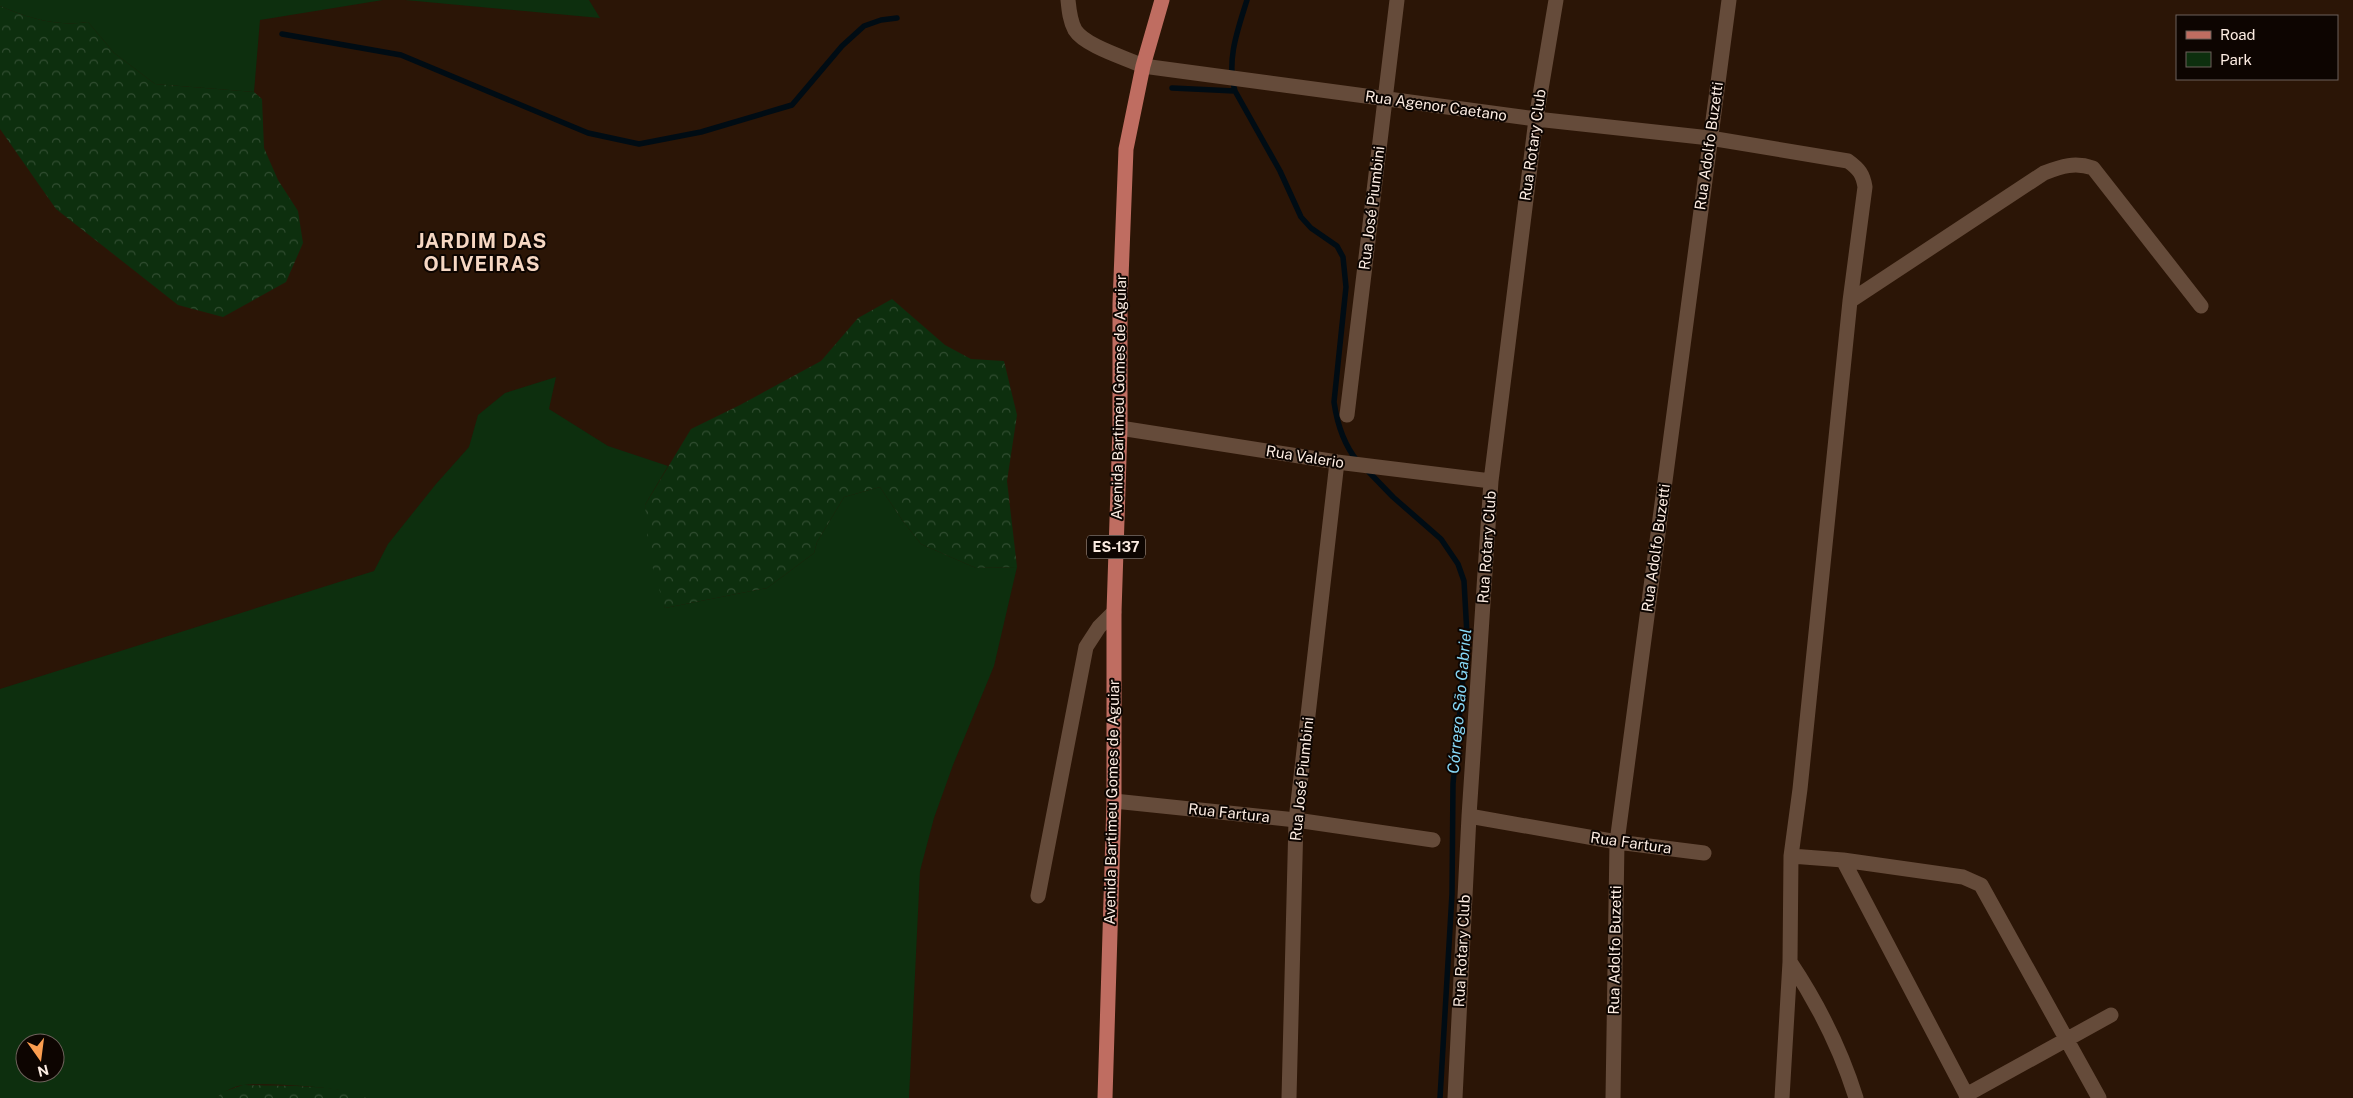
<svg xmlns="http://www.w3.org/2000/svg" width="2353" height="1098" viewBox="0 0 2353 1098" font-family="'Public Sans',sans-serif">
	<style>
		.green { fill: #0d2f0e; fill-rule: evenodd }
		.forest { fill: url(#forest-crowns) }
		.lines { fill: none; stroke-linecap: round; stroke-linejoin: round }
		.stream { stroke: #000c14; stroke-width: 5.5 }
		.street { stroke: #654b3a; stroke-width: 15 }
		.primary { stroke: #bf6d61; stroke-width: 15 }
		.labels { text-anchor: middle; stroke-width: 4; stroke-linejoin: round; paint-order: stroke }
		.shield { fill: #0d0501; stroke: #b4a79e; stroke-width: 1 }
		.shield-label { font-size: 14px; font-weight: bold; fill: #fcece2 }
		.street-label { font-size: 15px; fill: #fcece2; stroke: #0d0501 }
		.water-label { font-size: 16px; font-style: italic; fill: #87d8f7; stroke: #0d0501 }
		.district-label { font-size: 20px; font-weight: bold; letter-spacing: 1px; fill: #f6d7c3; stroke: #0d0501 }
	</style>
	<defs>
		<pattern id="forest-crowns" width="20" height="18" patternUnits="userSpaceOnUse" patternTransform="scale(1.25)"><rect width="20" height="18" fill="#0d2f0e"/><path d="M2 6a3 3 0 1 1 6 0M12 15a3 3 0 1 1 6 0" fill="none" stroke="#314d31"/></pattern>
	</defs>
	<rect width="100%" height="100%" fill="#2b1506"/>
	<!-- green -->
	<path class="green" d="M0,0H383L260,20L254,92L155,84L114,53L88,22C58,27 27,18 0,6Z
		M405,0H589L600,18Z
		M556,377L549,409L608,446L668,466L645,505L665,608L767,588L814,553L817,542L844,497L880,487L903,521L921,544L976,568L1017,567L994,666L953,765L934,818L920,871L909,1098H366C355,1087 262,1082 244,1085C234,1086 223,1092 216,1098H0V689L374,571L388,544L436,484L469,447L478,415L505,393ZM25,1043H55V1073H25Z"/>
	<!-- forest -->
	<path class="forest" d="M0,6C27,18 58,27 88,22L114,53L155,84L254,92L262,99L264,148L278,180L298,211L303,243L286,282L223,317L178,305L56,209L0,129Z
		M892,299L945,345L971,359L1004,361L1017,415L1007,481L1017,567L976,568L921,544L903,521L880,487L844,497L817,542L814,553L767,588L665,608L649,556L645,505L691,429L740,405L821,361L858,318Z
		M243,1085C266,1086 352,1084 366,1098H216L223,1092Z"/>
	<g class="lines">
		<!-- stream -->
		<path class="stream" d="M1247,0C1238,29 1226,60 1235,91L1280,171L1301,217L1311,228L1337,246L1343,257L1346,287L1334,402C1337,423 1344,445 1358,462
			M282,34L401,55L588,133L639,144L701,132L792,105L842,46L864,26L881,20L897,18
			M1172,88L1235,91
			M1365,468L1393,497L1441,539L1458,564L1464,581L1467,635L1453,784L1452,894L1440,1098"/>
		<!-- street -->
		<path class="street" d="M1068,0C1069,10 1070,21 1075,30C1085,46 1126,58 1143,66L1536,119L1710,138L1848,161C1859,169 1863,174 1865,187L1850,301L1800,789L1791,856L1790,962L1782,1098
			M1850,301L2044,173C2062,166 2075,162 2093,168L2201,306
			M1347,415L1397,0
			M1120,428L1337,462L1491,481
			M1114,801L1296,820L1433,840
			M1469,816L1617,842L1704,853
			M1791,856L1843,860L1963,877L1981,885L2099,1098
			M1843,860L1968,1098
			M1038,896L1086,647L1099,627L1114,612
			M1790,962C1818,1004 1841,1050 1856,1098
			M1966,1095L2111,1015
			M1289,1098L1296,820L1337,462
			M1455,1098L1469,816L1491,481L1536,119L1556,0
			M1613,1098L1617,842L1729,0"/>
		<!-- primary -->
		<path class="primary" d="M1105,1098L1114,801V612L1120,428V304L1126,149L1143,66L1162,0"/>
	</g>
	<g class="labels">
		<!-- shield labels -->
		<rect class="shield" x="1087" y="535.5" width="58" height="23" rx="4"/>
		<g class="shield-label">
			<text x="1116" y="552">ES-137</text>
		</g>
		<!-- street labels -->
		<g class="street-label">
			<text transform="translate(1436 106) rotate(8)" y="5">Rua Agenor Caetano</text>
			<text transform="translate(1533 145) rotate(-82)" y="5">Rua Rotary Club</text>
			<text transform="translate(1709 146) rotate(-82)" y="5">Rua Adolfo Buzetti</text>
			<text transform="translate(1372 208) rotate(-83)" y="5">Rua José Piumbini</text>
			<text transform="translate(1119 397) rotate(-89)" y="5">Avenida Bartimeu Gomes de Aguiar</text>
			<text transform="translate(1305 457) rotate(9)" y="5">Rua Valerio</text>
			<text transform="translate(1487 547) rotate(-86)" y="5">Rua Rotary Club</text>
			<text transform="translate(1656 548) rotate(-82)" y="5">Rua Adolfo Buzetti</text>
			<text transform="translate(1302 779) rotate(-84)" y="5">Rua José Piumbini</text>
			<text transform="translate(1112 802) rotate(-89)" y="5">Avenida Bartimeu Gomes de Aguiar</text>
			<text transform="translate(1229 813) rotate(6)" y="5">Rua Fartura</text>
			<text transform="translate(1631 843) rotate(8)" y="5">Rua Fartura</text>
			<text transform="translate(1615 950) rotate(-89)" y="5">Rua Adolfo Buzetti</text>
			<text transform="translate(1462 951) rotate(-87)" y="5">Rua Rotary Club</text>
		</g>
		<!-- water labels -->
		<g class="water-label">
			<text transform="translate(1459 701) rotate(-85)" y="6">Córrego São Gabriel</text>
		</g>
		<!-- district labels -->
		<g class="district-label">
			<text x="482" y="248">JARDIM DAS<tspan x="482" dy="23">OLIVEIRAS</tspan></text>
		</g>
	</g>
	<!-- legend -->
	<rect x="2176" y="15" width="162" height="65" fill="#0d0501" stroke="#6d615b"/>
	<rect x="2186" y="31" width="25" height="8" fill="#bf6d61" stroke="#6d615b"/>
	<text x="2220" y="40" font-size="15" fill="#fcece2">Road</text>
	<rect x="2186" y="52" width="25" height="15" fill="#0d2f0e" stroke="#6d615b"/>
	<text x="2220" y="65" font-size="15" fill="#fcece2">Park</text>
	<!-- north arrow -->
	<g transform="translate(40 1058) rotate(166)"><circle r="24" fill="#0d0501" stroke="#6d615b"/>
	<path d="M0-4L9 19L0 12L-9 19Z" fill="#fb9e50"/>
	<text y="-8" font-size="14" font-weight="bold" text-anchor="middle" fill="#fcece2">N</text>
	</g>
</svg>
